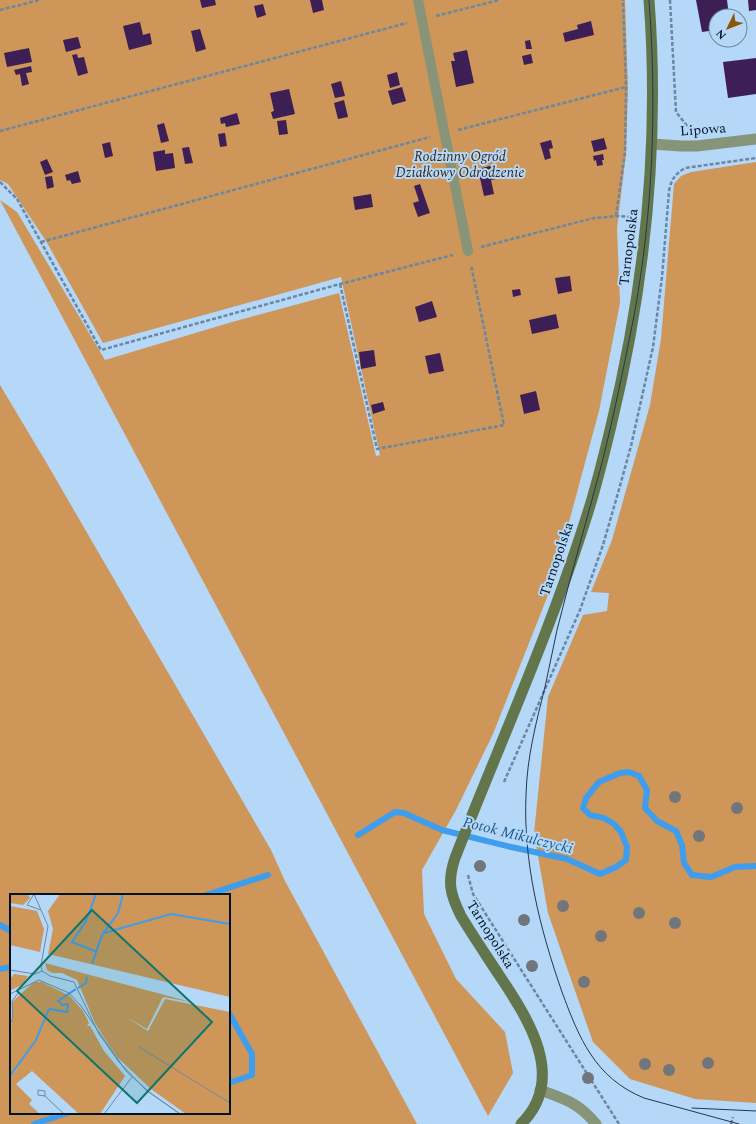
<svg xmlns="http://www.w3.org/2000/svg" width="756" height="1124" viewBox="0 0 756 1124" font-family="Spectral,serif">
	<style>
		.green { fill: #ce9658; fill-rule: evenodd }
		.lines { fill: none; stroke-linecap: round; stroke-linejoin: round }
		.stream { stroke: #3f9ded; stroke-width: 6 }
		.building { fill: #3d1e55 }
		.path { stroke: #6b87a2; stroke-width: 2.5; stroke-dasharray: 4 2; stroke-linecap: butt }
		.service { stroke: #879478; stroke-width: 10 }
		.minor { stroke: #879478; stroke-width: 11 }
		.secondary { stroke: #63764b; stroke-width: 11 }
		.tram { stroke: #22384e; stroke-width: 1 }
		.tree { fill: #70767c }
		.labels { text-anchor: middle; stroke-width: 4; stroke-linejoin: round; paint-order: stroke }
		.street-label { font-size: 14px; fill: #001427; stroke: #b5d7f8 }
		.park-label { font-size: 14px; font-style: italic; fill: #372717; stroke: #b5d7f8 }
		.water-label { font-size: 15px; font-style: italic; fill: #1a5b8f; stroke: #b5d7f8 }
		.inset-river { fill: none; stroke: #3f9ded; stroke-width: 2 }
		.inset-road { fill: none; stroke: #6d89a4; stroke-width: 1 }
		.view { fill: #0f766e; fill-opacity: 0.15; stroke: #0f766e; stroke-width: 2 }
		.inset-edge { fill: none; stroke: #001427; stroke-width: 2 }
	</style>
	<rect width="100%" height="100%" fill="#b5d7f8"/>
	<!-- green -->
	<path class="green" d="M0,0H625L628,88L626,154L617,228L620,303L599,411L552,585L493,734L456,810L422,870L424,914L456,979L505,1032L513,1073L488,1116L0,200L17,212L105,360L232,322L339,293L376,456L380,455L341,277L103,343L46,241L8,184L0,180Z
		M756,162V1103L695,1099L630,1079L593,1042L566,965L548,913L534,833L548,697L583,615L607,611L609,593L591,592L612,540L650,405L661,339L674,184L681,176L691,172Z
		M0,385L46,462L271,850L285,881L417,1124H0ZM11,895H229V1113H11Z"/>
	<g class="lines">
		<!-- stream -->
		<path class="stream" d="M358,835L395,812L404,813L442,830L511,847L567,859L600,874L616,867L626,860L627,847L621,832L614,824L604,818L590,815L583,808L586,798L599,782L620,773L629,772L639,776L647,790L645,808L657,821L676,831L682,845L684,863L692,875L711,877L735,867L756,866
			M206,895L268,875
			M0,925L11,931
			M0,969L11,967
			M229,1013L252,1054V1075L229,1083
			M34,1124L67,1113"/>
	</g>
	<!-- building -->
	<path class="building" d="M200,0H215L216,5L202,8Z
		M310,0H322L324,10L313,13Z
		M696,0H727L729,16H716V30L702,32Z
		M748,0H756V10L749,11Z
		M263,4L266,15L257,18L254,6Z
		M591,21L594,35L565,42L563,33L578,29L577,25Z
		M140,22L143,35L150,33L152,44L129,50L123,26Z
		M200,29L206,49L196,52L191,31Z
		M78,37L81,48L66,52L63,40Z
		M530,40L532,49H526L525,41Z
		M29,48L32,62L7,67L4,53Z
		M467,50L474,83L456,87L451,61H455L453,53Z
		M77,54L78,58L84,57L88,73L78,76L72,55Z
		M531,54L533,63L524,65L522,56Z
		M756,58V94L728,98L723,62Z
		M31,66L32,72L26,73L29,84L22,86L20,74L16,75L14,70Z
		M397,72L400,85L390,88L387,75Z
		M341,81L345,96L335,98L331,84Z
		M402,87L406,101L392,105L388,91Z
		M289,89L295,114L273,119L271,112L274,111L270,93Z
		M344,100L348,117L338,119L334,103Z
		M237,113L240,124L226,127L225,123L221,124L220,118Z
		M286,120L288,134L279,135L277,121Z
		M164,123L169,141L161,143L157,125Z
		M225,133L227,146L220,147L218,134Z
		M604,138L607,149L594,152L591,141Z
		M551,140L553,148L549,149L551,158L545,160L540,143Z
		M110,142L113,156L105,158L102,144Z
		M189,147L193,163L185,164L182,148Z
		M165,150V154L173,153L175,168L156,171L153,152Z
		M603,154L604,160H602L603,165L597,166L596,160L594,161L593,156Z
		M47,159L53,172L45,175L40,162Z
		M494,165L496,179L491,180L494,194L484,196L478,169Z
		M78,171L81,182L72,184L70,180L67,181L65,175Z
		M52,176L54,187L47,189L45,177Z
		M420,184L430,213L418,217L413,203L419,201L414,186Z
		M371,194L373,207L355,210L353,197Z
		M570,276L572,291L558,294L555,278Z
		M520,289L521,295L513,297L512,290Z
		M432,301L437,317L419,322L415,307Z
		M556,314L559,328L532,334L529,320Z
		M374,350L376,366L361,369L359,352Z
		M440,353L444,371L429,374L425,356Z
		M536,391L540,410L524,414L520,395Z
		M383,402L385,410L373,414L371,405Z"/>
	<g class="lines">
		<!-- path -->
		<path class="path" d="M670,0L676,112L688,127L694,129
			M0,10L40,0
			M436,16L499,0
			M458,130L626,87
			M0,131L407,23
			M0,182L17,199L101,350L340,284L453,255
			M616,216L625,152L626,87L623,0
			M41,242L430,137
			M481,247L594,218L619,216L632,217
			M340,284L377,449L504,425L471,265
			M504,782L580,610L603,545L618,493L631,446L653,347L662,277L669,191C671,180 675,174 685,168L756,158
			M468,875L473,894L619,1124
			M731,1124L733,1117"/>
		<!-- service -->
		<path class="service" d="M418,0L468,251"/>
		<!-- minor -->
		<path class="minor" d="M652,144L681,146H697L756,139
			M540,1090C565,1099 579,1103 596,1124"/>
		<!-- secondary -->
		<path class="secondary" d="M521,1124C568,1078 527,1017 499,975C486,955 473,936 461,916C450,894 447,882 455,858C500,743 551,630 588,512C597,484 604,455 611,426C645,286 660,144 649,0"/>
		<!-- tram -->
		<path class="tram" d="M649,0C657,105 653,213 634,316C624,366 614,415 602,463C587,519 571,574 557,630C553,649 549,668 545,687C536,723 527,757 526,795C523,862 540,929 562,992C579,1038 595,1078 644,1098L739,1124
			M692,1108L756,1111"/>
	</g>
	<!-- trees -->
	<g class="tree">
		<circle cx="675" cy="797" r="6"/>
		<circle cx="737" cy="808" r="6"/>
		<circle cx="699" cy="836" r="6"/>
		<circle cx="480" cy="866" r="6"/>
		<circle cx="563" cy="906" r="6"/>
		<circle cx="639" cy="913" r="6"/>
		<circle cx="524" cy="920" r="6"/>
		<circle cx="675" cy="923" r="6"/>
		<circle cx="601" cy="936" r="6"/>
		<circle cx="532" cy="966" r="6"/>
		<circle cx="584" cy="982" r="6"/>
		<circle cx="708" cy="1063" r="6"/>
		<circle cx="645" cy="1064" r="6"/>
		<circle cx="669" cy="1070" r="6"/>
		<circle cx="588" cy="1078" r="6"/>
	</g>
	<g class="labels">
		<!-- street labels -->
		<g class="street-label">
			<text transform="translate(703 129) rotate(-4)" y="5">Lipowa</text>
			<text transform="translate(628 247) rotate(-83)" y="5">Tarnopolska</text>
			<text transform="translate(556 559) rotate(-71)" y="5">Tarnopolska</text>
			<text transform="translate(491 934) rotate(58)" y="5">Tarnopolska</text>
		</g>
		<!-- park labels -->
		<g class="park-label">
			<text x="460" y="161">Rodzinny Ogród<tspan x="460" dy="16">Działkowy Odrodzenie</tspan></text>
		</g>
		<!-- water labels -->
		<g class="water-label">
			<text transform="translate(518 835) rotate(14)" y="5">Potok Mikulczycki</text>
		</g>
	</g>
	<!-- overview -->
	<g transform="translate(10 894)">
		<rect width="220" height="220" fill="#b5d7f8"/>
		<path d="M0,0H18L20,4L13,11L0,9ZM50,0H220V103L38,60L43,35L38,17ZM0,12L27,17L34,35L30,58L0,51ZM35,69L181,108L153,103L137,135L116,123L138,137L155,105L220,118V220H176L141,195L108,164L99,151L85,129L67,86L52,79H42L37,76ZM4,80L18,82L12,91L1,96L0,85ZM24,88H32L60,102L73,117L79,129L77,132H80L94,157L115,182L90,220H69L22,177L6,190L22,206L19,210L30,220H0V183L10,171L0,181L2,108Z" fill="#ce9658"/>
		<path class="inset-river" d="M86,0L76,27L62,48L87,58M94,39L161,20L220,30M82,70L92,41L108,19L113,0M68,94L76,89L77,83M0,182L26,146L38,117L40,115L57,118L58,110L52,111L48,107L66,95"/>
		<path class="inset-road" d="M24,0L17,11L31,16M24,0L38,32L31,71L32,77L40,82L64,88L89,140L109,168L136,196L170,220M0,76L25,80L32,77M0,100L29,86L59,99L71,112L116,177L139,198L170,220M0,130L3,124L2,107L9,98M129,153L220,209M35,202L28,201V196L35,197V202L54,220M94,220L122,183"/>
		<path class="view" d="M82,16L202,128L127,209L7,97Z"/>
		<rect width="220" height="220" class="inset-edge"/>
	</g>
	<!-- north arrow -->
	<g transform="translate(728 28) rotate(227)"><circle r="19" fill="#b5d7f8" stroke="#6d89a4"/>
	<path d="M0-3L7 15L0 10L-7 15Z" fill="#8b5605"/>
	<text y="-6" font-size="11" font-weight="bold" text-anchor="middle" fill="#001427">N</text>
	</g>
</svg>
